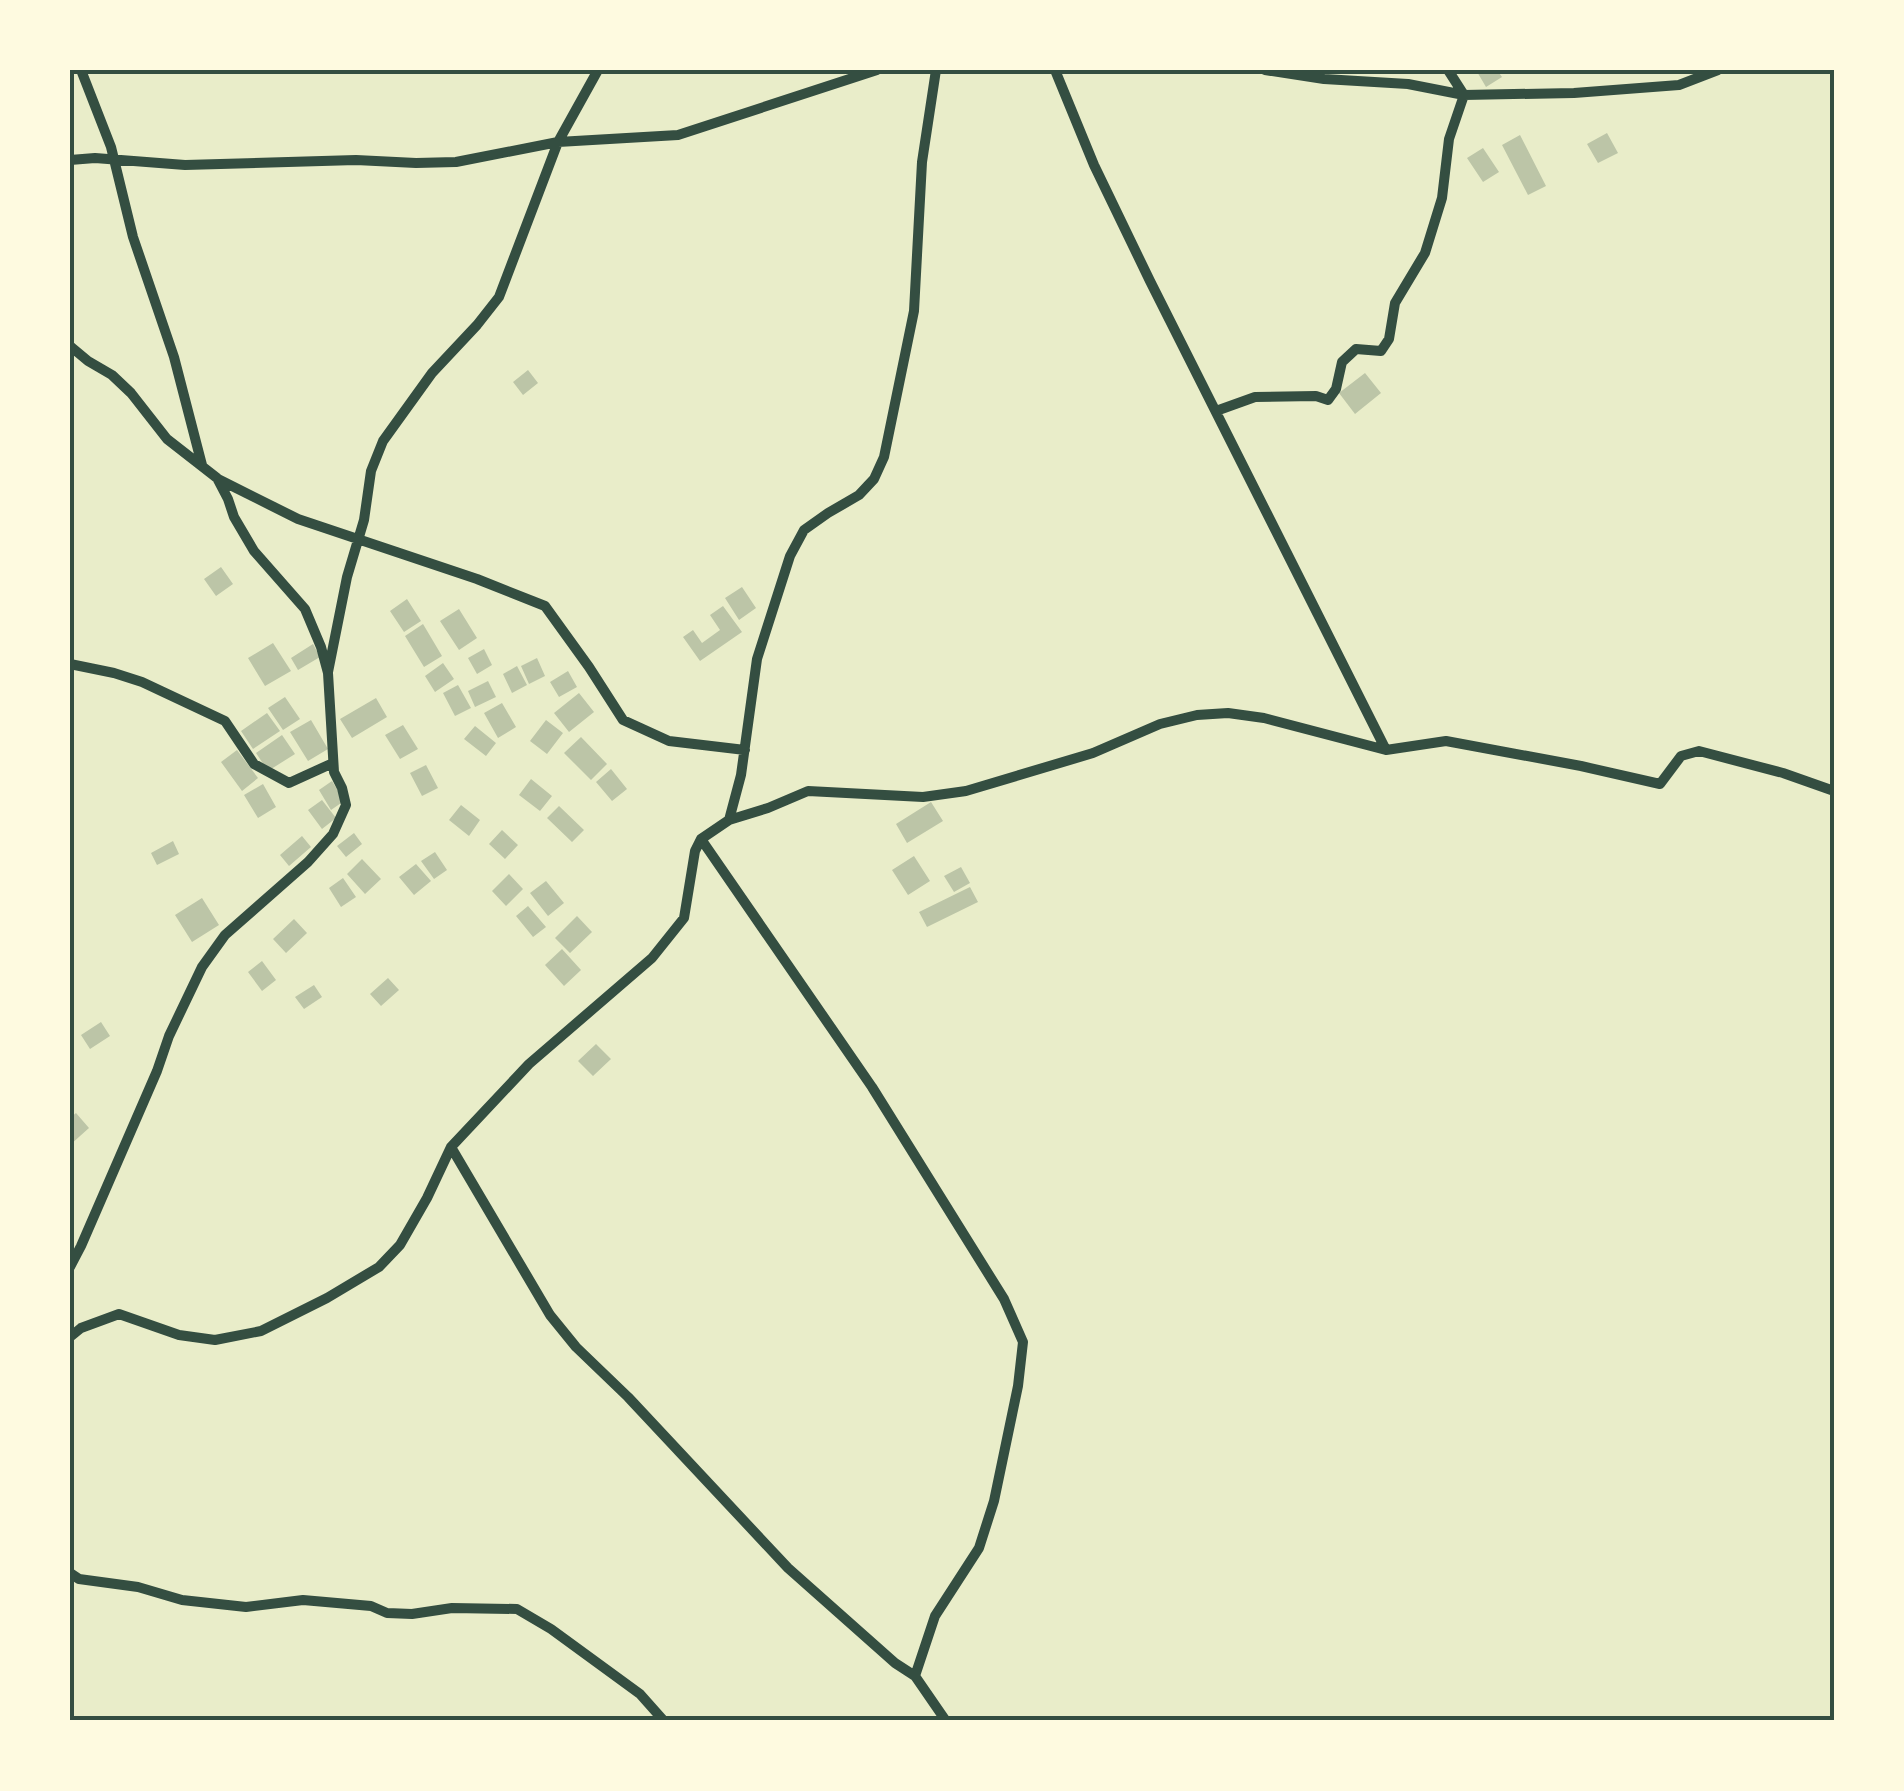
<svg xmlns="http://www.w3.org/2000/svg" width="1904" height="1791" viewBox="0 0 1904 1791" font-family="'Fira Sans',sans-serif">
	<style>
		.building { fill: #bcc5a7 }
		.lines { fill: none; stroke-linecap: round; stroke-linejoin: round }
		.minor { stroke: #344e41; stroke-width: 10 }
		.neatline { fill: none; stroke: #344e41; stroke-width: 4 }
	</style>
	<rect width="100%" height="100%" fill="#e9edc9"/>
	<!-- building -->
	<path class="building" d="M1476,70H1497L1502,77L1486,87Z
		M1607,133L1618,153L1598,163L1587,144Z
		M1520,135L1546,186L1528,195L1502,145Z
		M1483,148L1499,172L1483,182L1467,158Z
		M528,370L538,383L523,395L513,382Z
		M1365,373L1381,393L1355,414L1339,393Z
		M221,567L233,584L216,596L204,579Z
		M742,587L756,608L739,620L725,598Z
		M407,599L421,621L404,632L390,611Z
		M723,606L742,632L700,661L683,637L693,630L702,643L720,630L710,615Z
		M459,609L477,638L459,650L440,621Z
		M423,624L442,656L424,667L405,636Z
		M273,643L291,671L265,686L248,658Z
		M313,644L320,657L298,670L291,658Z
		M484,649L492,665L477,674L468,658Z
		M537,658L545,676L529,684L521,666Z
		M443,663L454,679L435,692L425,676Z
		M517,666L527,685L512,693L503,674Z
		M568,671L577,687L559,697L550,682Z
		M488,681L496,697L475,707L468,691Z
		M458,685L471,708L455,716L443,693Z
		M579,693L594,712L569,732L554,713Z
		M285,697L300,719L283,730L268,708Z
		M376,698L387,717L352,738L340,719Z
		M502,703L516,727L498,738L484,713Z
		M267,713L280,731L253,749L241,731Z
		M311,720L328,749L308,761L290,732Z
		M546,720L563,733L547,754L530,741Z
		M403,725L418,749L400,759L385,735Z
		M475,726L496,743L486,756L464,739Z
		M282,735L295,754L268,771L256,753Z
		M581,737L607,764L591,780L564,753Z
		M237,750L258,778L242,791L221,762Z
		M426,765L438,788L422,796L410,773Z
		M611,769L627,789L612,801L596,782Z
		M531,779L552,796L540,811L519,795Z
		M332,781L344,801L331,810L319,790Z
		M263,784L276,807L258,818L244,795Z
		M322,800L336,818L322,829L308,810Z
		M931,802L943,821L907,843L896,824Z
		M461,805L480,820L469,836L449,820Z
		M559,806L584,830L572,842L547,818Z
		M502,830L518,845L505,859L489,844Z
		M354,833L362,844L346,857L337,846Z
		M302,836L311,847L289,866L280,855Z
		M173,841L179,854L157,865L151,853Z
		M435,852L447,870L434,879L421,861Z
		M914,856L930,881L908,895L892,870Z
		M362,859L381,879L365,894L347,874Z
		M416,864L431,881L414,895L399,877Z
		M961,867L970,883L954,892L944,876Z
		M509,874L523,889L506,906L492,891Z
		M343,878L356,897L341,907L329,888Z
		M546,881L564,903L548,916L530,893Z
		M970,887L978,902L927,927L919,912Z
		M202,898L219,925L192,942L175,915Z
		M528,906L546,927L533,937L516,916Z
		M577,916L592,932L570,953L555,938Z
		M294,919L307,933L286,953L273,939Z
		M562,949L581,970L564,986L545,965Z
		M262,961L276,980L262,991L248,972Z
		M388,978L399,990L381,1006L370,994Z
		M314,985L322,997L304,1009L295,997Z
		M101,1022L110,1036L90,1049L81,1035Z
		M596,1044L611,1059L593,1076L578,1061Z
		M76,1113L89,1128L70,1145V1118Z"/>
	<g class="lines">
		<!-- minor -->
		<path class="minor" d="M81,70L111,147L133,237L174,357L202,465
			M1055,70L1094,165L1150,281L1386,750
			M1265,70L1324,79L1408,84L1464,95L1574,93L1679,85L1718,70
			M1448,70L1464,95
			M70,160L95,158L185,165L356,160L416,163L456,162L558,142L678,135L877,70
			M70,346L88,361L112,375L131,393L167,439L217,478L228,499L234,517L254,551L305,609L321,647L328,673L334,772L342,788L346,805L333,834L308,862L225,935L202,967L169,1036L157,1071L81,1246L70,1267
			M1216,411L1255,397L1316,396L1328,400L1336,389L1342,362L1356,349L1381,351L1389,339L1395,303L1425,253L1442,198L1449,139L1464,95
			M218,479L298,519L477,579L545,606L589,667L623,720L669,741L745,750
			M70,664L114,673L142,682L225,721L254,764L289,783L333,763
			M328,672L347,577L364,520L371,471L383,441L432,373L477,325L499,297L558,142L598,70
			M729,820L741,775L757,659L790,556L804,530L828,513L859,495L874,479L884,457L914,311L922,162L936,70
			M701,839L872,1087L1004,1299L1023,1342L1018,1386L994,1501L979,1548L935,1616L915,1676
			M451,1147L550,1315L576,1347L628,1397L788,1568L895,1663L915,1676L946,1721
			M70,1337L81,1328L119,1314L179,1335L215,1340L261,1331L327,1298L379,1267L400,1245L427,1198L451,1147L529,1064L652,958L684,918L695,851L701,839L729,820L768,808L808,791L923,797L966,791L1093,753L1160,724L1197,715L1228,713L1264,718L1386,750L1446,741L1581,766L1660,784L1681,756L1699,751L1783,773L1834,791
			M70,1573L79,1579L138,1587L182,1600L246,1607L303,1600L371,1606L387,1613L412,1614L452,1608L517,1609L551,1629L640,1694L664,1721"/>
	</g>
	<!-- border -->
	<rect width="1904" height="1791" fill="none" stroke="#fefae0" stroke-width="145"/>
	<rect x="72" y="72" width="1760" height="1646" class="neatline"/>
</svg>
